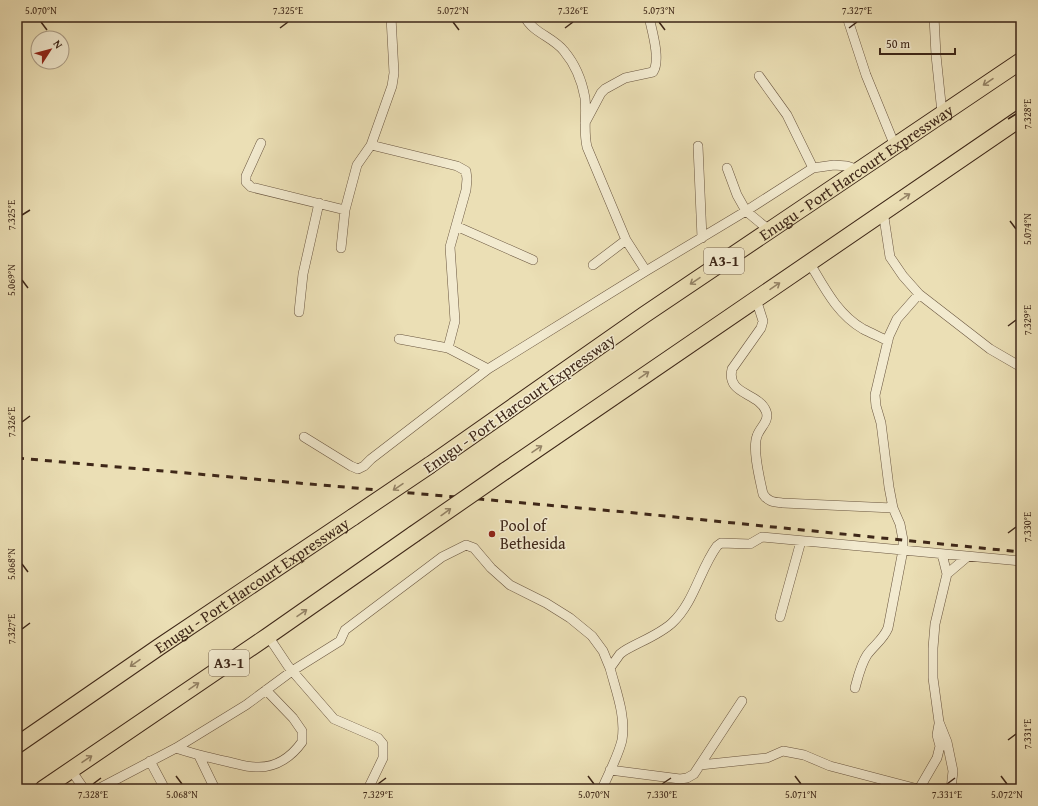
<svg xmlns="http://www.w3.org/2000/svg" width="1038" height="806" viewBox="0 0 1038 806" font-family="'Gentium Book Plus',serif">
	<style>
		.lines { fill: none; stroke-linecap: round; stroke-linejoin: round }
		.minor-casing { stroke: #69553f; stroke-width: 10 }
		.trunk-casing { stroke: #3e2718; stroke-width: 18 }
		.minor { stroke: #f2eacf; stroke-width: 9 }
		.trunk { stroke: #ebdfb5; stroke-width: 16 }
		.rail { stroke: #3e2718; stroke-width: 3; stroke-dasharray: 7 7; stroke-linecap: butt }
		.trunk-bridge-casing { stroke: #3e2718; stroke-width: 18; stroke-linecap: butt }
		.trunk-bridge { stroke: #ebdfb5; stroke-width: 16 }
		.oneway { stroke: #948366 }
		.ticks { fill: none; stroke: #3e2718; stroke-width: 1.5 }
		.poi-dot { fill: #8f2418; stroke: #f2eacf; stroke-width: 1.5 }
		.labels { text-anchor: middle; stroke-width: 3; stroke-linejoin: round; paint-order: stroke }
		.shield { fill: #f2eacf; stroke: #74624f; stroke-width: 1 }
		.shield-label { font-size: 15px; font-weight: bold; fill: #3e2718 }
		.street-label { font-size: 16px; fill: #3e2718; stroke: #f2eacf }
		.poi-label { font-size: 16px; fill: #3e2718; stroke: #f2eacf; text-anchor: start }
		.neatline { fill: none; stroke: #3e2718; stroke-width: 1.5 }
		.ticks-label { font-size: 10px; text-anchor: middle; fill: #3e2718 }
	</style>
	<rect width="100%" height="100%" fill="#ebdfb5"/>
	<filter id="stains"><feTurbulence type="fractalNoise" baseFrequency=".005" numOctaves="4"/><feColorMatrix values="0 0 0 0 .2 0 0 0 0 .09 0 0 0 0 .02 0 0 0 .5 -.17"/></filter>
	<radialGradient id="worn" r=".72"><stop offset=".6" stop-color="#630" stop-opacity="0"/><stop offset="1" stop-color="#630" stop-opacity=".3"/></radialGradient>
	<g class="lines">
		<!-- minor casing -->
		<g class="minor-casing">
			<path id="minor" d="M525,17C533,33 553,37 564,51C575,64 582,81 585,98C587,116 583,129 587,147L626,240L646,271
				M847,17L866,75L895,146
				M934,17L936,55L942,113
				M759,76L787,115L813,168
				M585,123L601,93L605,89L625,78L653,72C661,60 652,31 649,17
				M261,143L246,176V182L251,187L345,210
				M371,145L457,166L466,171L467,179L466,190L450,247L455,321L448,348
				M698,146L702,238
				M727,168L737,195L746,211L769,230
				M883,211L890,257L903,276L919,294L990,349L1021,367
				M456,226L533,260
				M341,248L345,210L357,165L371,145L392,86L394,73L391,17
				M809,262C824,287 837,314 863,329C871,333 880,337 888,341
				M593,265L626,240
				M756,299L763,321L761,328L732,369C726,395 758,392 766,411C770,421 760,427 757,436C752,449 760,480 763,494C768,502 774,502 783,503L893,508
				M299,312L303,274L319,203
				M399,339L448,348L488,369
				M304,437L351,466L358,469L364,466L371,459L488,369L646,271L746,211L813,168L834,165L847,166L859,170
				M942,554L947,574L935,624L933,648V678L939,722L947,742L953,771L951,789
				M947,574L967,557
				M780,617L801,541
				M268,636L288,666L334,719L378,738L383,744V758L368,789
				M855,688C858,677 861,664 867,655C874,645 883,640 888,628L903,550V540L900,524L893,508L889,487L881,423L876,406L875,395L889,336L897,319L919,294
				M176,748C193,754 211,758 229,762C238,764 249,768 259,767C277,767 292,756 302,742V731L293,718L266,690
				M199,756L215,789
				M150,761L165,789
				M700,765L767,758L783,751L804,755L830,766L918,789
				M71,770L84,789
				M610,770L680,779L687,778L694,774L742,701
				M98,789L176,748L246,705L292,671L340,641L345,630L442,557L466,545L474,548L491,568L510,585L546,603L570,618L592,636L603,651L610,668
				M602,789C608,775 619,754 622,740C626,716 616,691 610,668L620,654L624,651C639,642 659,635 672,623C694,603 700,569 717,546L721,543L750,544L762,537L1021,561
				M919,789L937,758L940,746L937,735L939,724"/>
		</g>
		<!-- trunk casing -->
		<g class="trunk-casing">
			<g id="trunk">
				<path id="s1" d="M430,465L644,315L1021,61"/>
				<path d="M505,471L1021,118"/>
				<path id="s2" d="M17,745L159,647L353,517"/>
				<path d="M43,789L268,636L414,534"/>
			</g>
		</g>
		<!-- minor -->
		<use href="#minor" class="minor"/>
		<!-- trunk -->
		<use href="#trunk" class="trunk"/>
		<!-- rail -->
		<path class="rail" d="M17,458L625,512L1021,552"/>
		<!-- trunk-bridge casing -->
		<g class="trunk-bridge-casing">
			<path id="trunk-bridge" d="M353,517L430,465
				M414,534L505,471"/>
		</g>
		<!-- trunk-bridge -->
		<use href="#trunk-bridge" class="trunk-bridge"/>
	</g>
	<!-- one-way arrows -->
	<defs><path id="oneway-shaft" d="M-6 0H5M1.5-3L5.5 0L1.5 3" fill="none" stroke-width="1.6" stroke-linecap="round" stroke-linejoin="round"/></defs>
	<g class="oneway">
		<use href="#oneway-shaft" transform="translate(988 82) rotate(146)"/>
		<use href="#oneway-shaft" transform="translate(905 197) rotate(-34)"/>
		<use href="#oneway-shaft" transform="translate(695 281) rotate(146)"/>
		<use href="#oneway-shaft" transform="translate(775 286) rotate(-34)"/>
		<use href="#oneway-shaft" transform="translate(644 375) rotate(-34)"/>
		<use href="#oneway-shaft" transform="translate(537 449) rotate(-34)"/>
		<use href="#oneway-shaft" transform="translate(398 487) rotate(146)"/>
		<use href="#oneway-shaft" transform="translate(446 512) rotate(-36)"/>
		<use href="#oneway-shaft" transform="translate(302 613) rotate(-35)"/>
		<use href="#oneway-shaft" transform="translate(135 663) rotate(145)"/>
		<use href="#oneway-shaft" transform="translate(194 686) rotate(-34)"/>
		<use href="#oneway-shaft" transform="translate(87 759) rotate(-34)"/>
	</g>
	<!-- ticks -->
	<path class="ticks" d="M41,22L47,30M453,22L459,30M659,22L665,30M280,28L288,22M565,28L573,22M849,28L857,22M1008,119L1016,114M22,215L30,210M1010,221L1016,229M22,280L28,288M1008,326L1016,320M22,422L30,416M1008,533L1016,527M22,564L28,572M22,629L30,623M1008,740L1016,734M176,776L182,784M588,776L594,784M795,776L801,784M1001,776L1007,784M93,784L101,778M378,784L386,778M662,784L671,778M947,784L955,778"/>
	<!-- markers -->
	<circle class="poi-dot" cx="492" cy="534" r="4"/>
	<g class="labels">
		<!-- shield labels -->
		<g class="shield">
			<rect x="704" y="248" width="40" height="26" rx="3"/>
			<rect x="209" y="650" width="40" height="26" rx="3"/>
		</g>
		<g class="shield-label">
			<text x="724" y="266">A3-1</text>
			<text x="229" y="668">A3-1</text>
		</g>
		<!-- street labels -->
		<g class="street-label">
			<text dy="6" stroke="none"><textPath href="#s1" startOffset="517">Enugu - Port Harcourt Expressway</textPath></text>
			<text transform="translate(519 403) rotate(-35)" y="6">Enugu - Port Harcourt Expressway</text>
			<text dy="6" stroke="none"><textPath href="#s2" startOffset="284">Enugu - Port Harcourt Expressway</textPath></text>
		</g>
		<!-- poi labels -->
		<g class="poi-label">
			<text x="500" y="531">Pool of<tspan x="500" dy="18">Bethesida</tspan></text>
		</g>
	</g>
	<!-- margin -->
	<rect width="1038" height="806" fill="none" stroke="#ebdfb5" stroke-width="44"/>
	<!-- north arrow -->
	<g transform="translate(50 50) rotate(54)"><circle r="19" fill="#f2eacf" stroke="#aa9c86"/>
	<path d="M0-3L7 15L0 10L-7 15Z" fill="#8f2418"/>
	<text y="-6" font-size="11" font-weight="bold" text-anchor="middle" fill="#3e2718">N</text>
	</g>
	<!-- scale -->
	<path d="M880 48v6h75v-6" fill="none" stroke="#3e2718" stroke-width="2"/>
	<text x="886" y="48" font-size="12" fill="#3e2718" stroke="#f2eacf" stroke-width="3" paint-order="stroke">50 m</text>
	<rect x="22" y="22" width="994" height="762" class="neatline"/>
	<g class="ticks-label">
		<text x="41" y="14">5.070°N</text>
		<text x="288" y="14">7.325°E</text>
		<text x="453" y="14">5.072°N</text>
		<text x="573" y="14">7.326°E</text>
		<text x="659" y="14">5.073°N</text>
		<text x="857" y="14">7.327°E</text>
		<text transform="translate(1027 114) rotate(-90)" y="4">7.328°E</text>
		<text transform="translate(11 215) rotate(-90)" y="4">7.325°E</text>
		<text transform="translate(1027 229) rotate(-90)" y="4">5.074°N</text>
		<text transform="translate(11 280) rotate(-90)" y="4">5.069°N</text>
		<text transform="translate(1027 320) rotate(-90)" y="4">7.329°E</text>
		<text transform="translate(11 422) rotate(-90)" y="4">7.326°E</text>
		<text transform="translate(1027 527) rotate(-90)" y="4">7.330°E</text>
		<text transform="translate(11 564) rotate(-90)" y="4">5.068°N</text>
		<text transform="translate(11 629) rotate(-90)" y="4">7.327°E</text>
		<text transform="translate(1027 734) rotate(-90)" y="4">7.331°E</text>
		<text x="93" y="798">7.328°E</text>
		<text x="182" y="798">5.068°N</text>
		<text x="378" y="798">7.329°E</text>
		<text x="594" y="798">5.070°N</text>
		<text x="662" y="798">7.330°E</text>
		<text x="801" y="798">5.071°N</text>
		<text x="947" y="798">7.331°E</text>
		<text x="1007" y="798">5.072°N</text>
	</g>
	<rect width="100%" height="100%" filter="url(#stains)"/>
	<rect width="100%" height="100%" fill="url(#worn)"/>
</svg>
